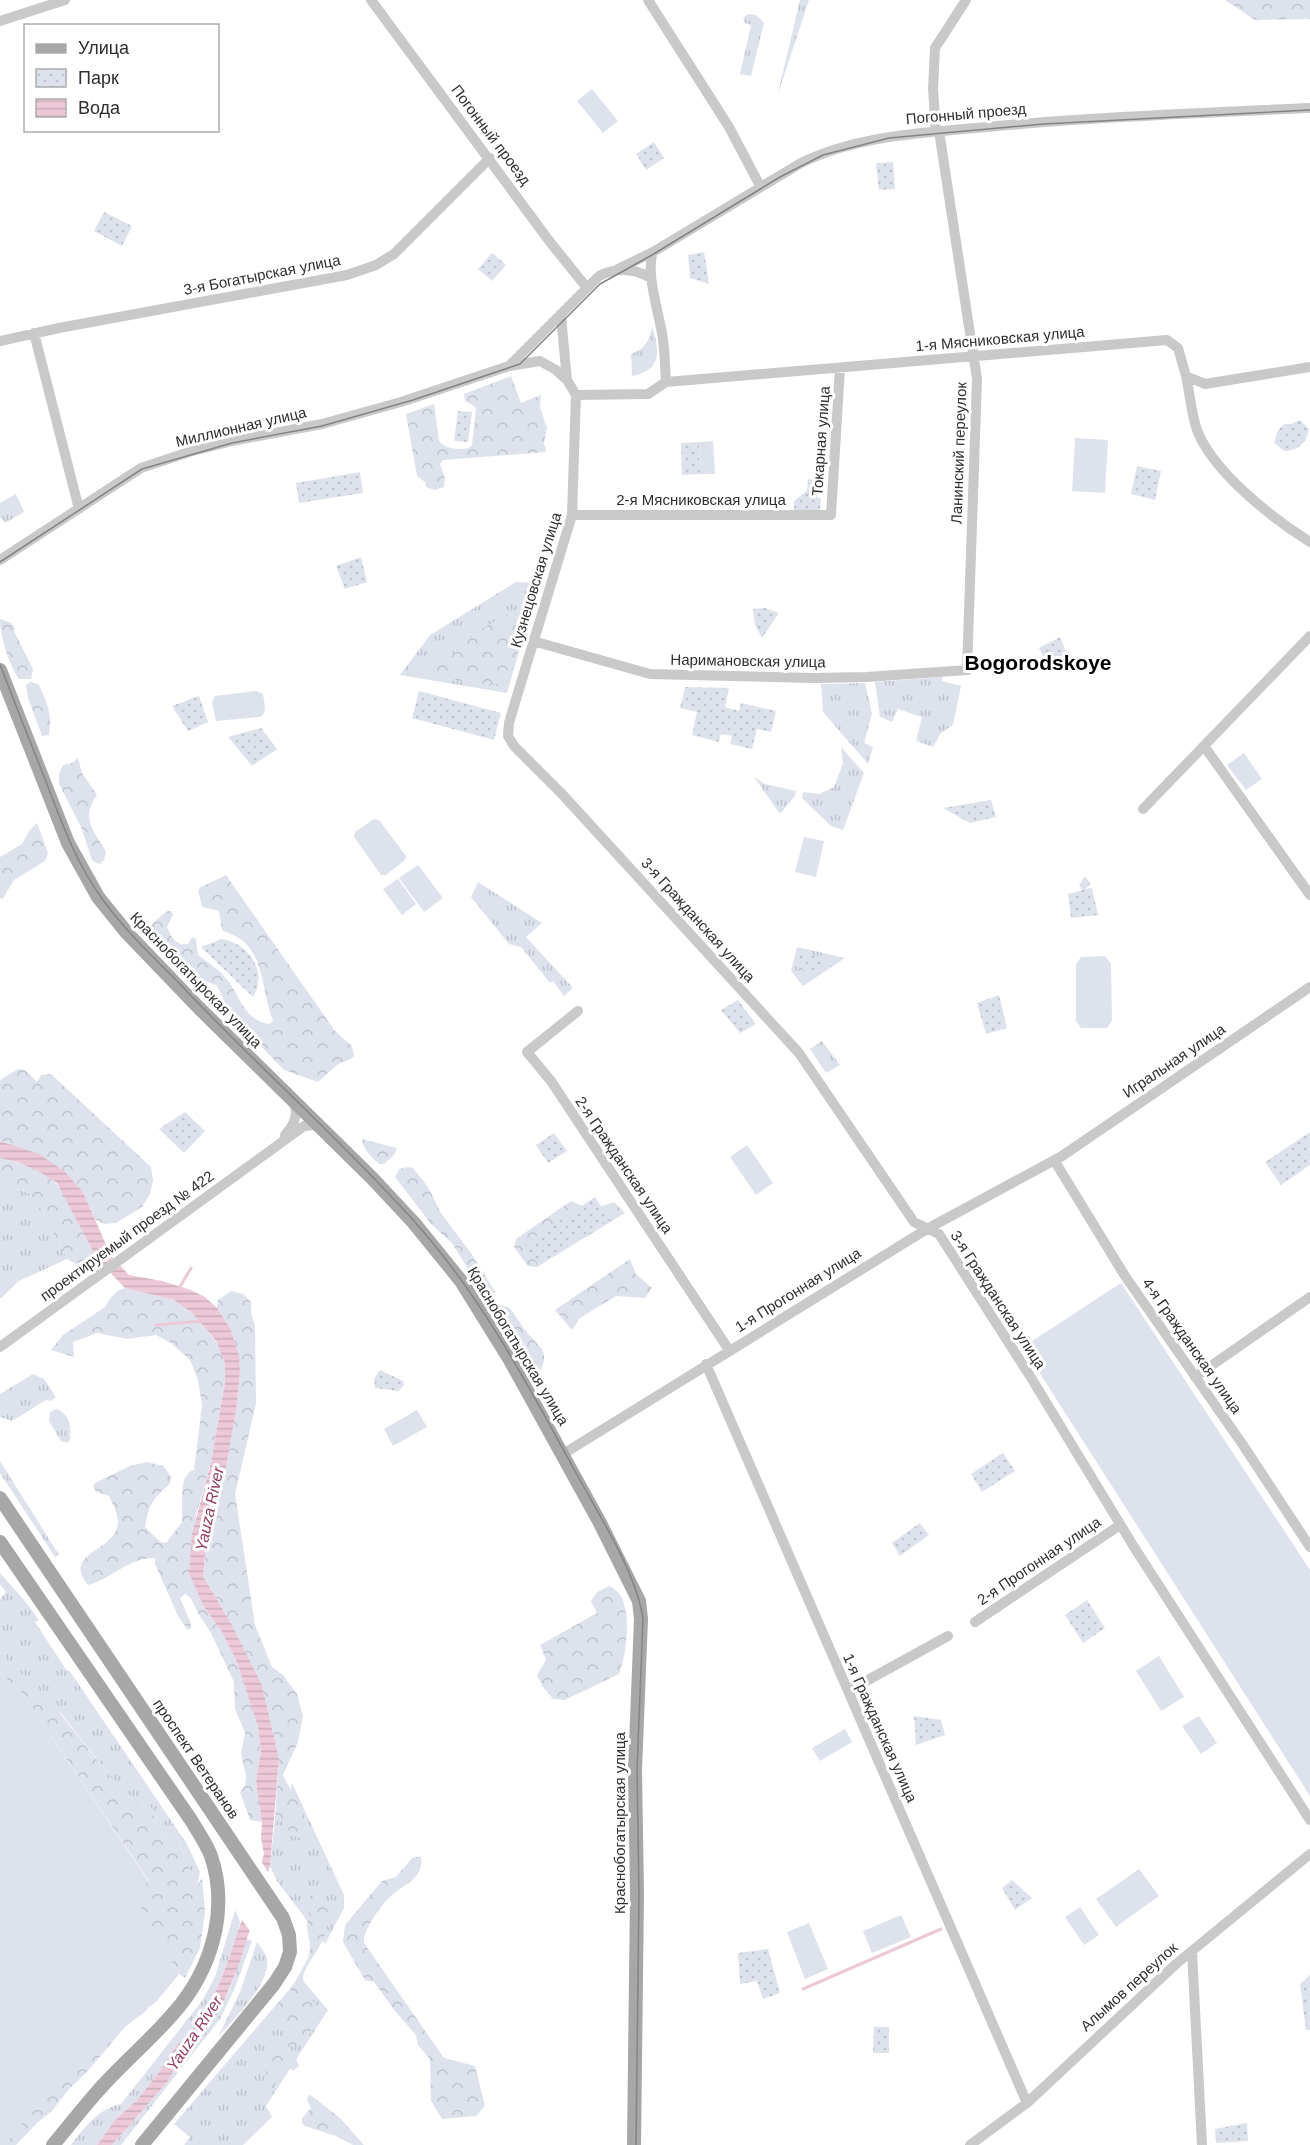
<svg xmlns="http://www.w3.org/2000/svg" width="1310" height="2145" viewBox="0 0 1310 2145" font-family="Helvetica,sans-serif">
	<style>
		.grass { fill: url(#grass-tufts) }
		.forest { fill: url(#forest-crowns) }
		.park { fill: url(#park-dots) }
		.pitch { fill: #dde2ed }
		.water { fill: url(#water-rules) }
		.pier { fill: #fff }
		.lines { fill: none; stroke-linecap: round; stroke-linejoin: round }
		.stream { stroke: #edc9d8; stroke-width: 3 }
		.minor { stroke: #c9c9c9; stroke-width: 10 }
		.major { stroke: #a7a7a7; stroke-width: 14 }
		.tram { stroke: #848484; stroke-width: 1.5 }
		.labels { text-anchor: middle; stroke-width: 6; stroke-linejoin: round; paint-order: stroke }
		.street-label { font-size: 15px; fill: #2f2f2f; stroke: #fff }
		.water-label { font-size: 16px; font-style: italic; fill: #943b60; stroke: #fff }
		.district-label { font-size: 21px; font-weight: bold; fill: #000; stroke: #fff }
	</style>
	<defs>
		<pattern id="grass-tufts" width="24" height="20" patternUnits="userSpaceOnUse" patternTransform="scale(1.5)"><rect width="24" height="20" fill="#dde2ed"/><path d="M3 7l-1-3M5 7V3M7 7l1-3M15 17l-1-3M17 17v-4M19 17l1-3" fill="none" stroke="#bec2cc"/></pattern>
		<pattern id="forest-crowns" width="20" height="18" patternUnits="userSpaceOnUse" patternTransform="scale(1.5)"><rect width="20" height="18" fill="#dde2ed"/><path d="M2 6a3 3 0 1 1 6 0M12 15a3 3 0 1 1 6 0" fill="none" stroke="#bec2cc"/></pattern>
		<pattern id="park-dots" width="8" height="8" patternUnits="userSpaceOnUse" patternTransform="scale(1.5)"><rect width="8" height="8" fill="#dde2ed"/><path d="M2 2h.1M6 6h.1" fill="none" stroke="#bec2cc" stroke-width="1.8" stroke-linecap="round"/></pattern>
		<pattern id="water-rules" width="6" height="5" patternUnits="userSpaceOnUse" patternTransform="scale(1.5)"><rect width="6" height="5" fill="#edc9d8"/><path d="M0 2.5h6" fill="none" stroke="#ccadba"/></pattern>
	</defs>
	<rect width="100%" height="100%" fill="#fff"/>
	<!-- grass -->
	<path class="grass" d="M800,0H809L777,97Z
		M748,14L756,15L764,23L751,76L740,74L751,25L745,23L743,18Z
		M652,327C660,351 662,370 632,376L631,354C645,349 649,341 652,327Z
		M16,494L24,512L5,523L0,517V503Z
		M516,582L539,583L507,693L400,675L430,635Z
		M942,677V681L961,686L953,725L941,733L933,747L916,741L922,717L898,709L892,722L880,717L875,682Z
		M865,683L872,714L864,743L873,747L868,764L823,712L821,684Z
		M841,747L864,773L843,830L831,826L802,798L803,792L819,794L834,787L843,763Z
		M754,777L765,784L796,791L795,796L780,814Z
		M478,882L542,923L526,937L573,988L564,996L553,981L550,983L521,947L509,944L471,897Z
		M797,947L845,958L803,986L791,971Z
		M822,1041L840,1065L826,1073L810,1049Z
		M0,1183L29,1193L44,1214L67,1259L19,1281L0,1299Z
		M33,1374L44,1379L56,1397L51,1401L46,1400L12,1421L0,1417V1394Z
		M57,1409C71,1416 71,1426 70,1440L67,1443L61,1441L49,1421L50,1412Z
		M0,1461L59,1555L55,1557L0,1473Z
		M0,1573L25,1601L39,1620L35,1622L67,1671L69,1670L187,1844L200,1872L197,1886L179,1843L161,1836L151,1808L136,1803L118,1786L60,1712H45L36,1688L0,1653V1599L6,1592L0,1584Z
		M292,1783L344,1895V1908L325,1944L277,1881L270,1866L275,1820L286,1821Z
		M235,1910L240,1922L238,1933L218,1987L204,2012L194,2028L176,2046L157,2075L137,2100L115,2120L97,2145H71C85,2127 98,2109 121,2104L202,2001L215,1977Z
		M247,1939L252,1941L234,1990L220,2019L121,2145H112L168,2081L179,2061L208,2028L229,1991Z
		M257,1942C261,1947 265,1953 267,1958C272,1983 233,2020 218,2037L240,1992Z
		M300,1977L328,2010L266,2106L272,2117L243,2145H184L190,2137L174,2124Z"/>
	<!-- forest -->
	<path class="forest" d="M1225,0H1310V19L1255,20Z
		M511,376L521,403L541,395L540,407L547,428L544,443L546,452L443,460L440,464L445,478L444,487L435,490L426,487L425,482L417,476L406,414L434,404L439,441C445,449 459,450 469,448L472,445L476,409L473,405L465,401L464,394Z
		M517,609C531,622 513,668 506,683C497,687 429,678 422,672V663L453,653L464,645L476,632Z
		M0,619L11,623L15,629L14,631L33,669L31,679H19C9,665 0,636 0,619Z
		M30,682L39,685C48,705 52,713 49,735L42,736L28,698L26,685Z
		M78,758L82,773L97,795C80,819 94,830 106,852L104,860L100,864L96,863L92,860L81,827L59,784V774L63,765L72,763Z
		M37,823L48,853L45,861L14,880L3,898L0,899V857L22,844L29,831Z
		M226,875L335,1031L352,1046L354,1056L351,1059L338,1064L318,1082L284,1070L251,1036L240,1030L235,1021L213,1000L222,1001L223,997L216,985L185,974L178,953C164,947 153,942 148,927L167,911H171L173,915L167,927C171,937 176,946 188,944L192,937L196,939L198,955C207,962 217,968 224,976C241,994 242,1021 270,1024L273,1020C262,996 265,959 243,941C237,936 228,933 222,930L219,911L202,907L198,890L201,887Z
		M18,1069L25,1070L37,1082L41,1075L51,1074L151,1167L153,1181L150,1194L142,1207L116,1223L104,1224L95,1219L83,1192L8,1143L0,1141V1080Z
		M362,1139L397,1148L394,1155L384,1164H379C372,1157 363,1150 362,1139Z
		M0,1158C17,1162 48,1171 58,1186C74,1207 82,1234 97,1256L76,1264L67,1259L44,1214L29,1193L0,1183Z
		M409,1167L413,1168L428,1187L441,1213L473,1256L496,1293L486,1291L476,1282L452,1243L432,1225L395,1177L399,1169Z
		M571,1201L592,1210L614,1202L625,1213L537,1267L528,1266L514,1247L516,1239Z
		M630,1259L636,1274L652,1288L645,1298L616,1296L580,1318L572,1330L555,1310Z
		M125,1288L174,1300L192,1313L218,1344L225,1364V1382L211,1463L196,1515L190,1573L204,1607L222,1632L237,1662L258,1727L261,1750L256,1782L262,1822L250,1820L240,1792L245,1786L246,1776L241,1753L245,1733L235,1709L234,1682L211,1633L198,1613L191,1598L185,1594L180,1598L191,1624V1628L188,1630L179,1618L155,1564V1558C129,1557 112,1579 88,1585C61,1552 115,1553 118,1523C118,1514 113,1504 109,1496L96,1492L93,1486L95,1483L130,1466L147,1462L163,1466C179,1484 168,1483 157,1496C149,1505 147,1515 145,1527L160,1542L166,1543L182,1522V1492L184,1480L189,1472L194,1470L202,1405L198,1380L190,1360L171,1343L156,1335L127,1339L97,1333L73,1342L74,1357L51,1350L63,1335L105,1307L112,1296L119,1290Z
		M231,1291L243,1294L251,1302V1313L255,1325L256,1404L235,1494L255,1625L272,1667L283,1675L297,1694L303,1716L298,1742L283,1775C292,1796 314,1814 302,1839L290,1835L286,1822L275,1820L279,1759L262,1685L232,1625L203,1576L206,1544L226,1468L236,1411L240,1372L230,1328L217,1308L218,1300Z
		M499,1305L508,1307C516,1314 519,1323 526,1331C538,1347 552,1350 539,1373L535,1372C531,1364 528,1353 522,1346C514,1335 494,1320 499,1305Z
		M610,1586C617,1591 622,1595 624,1604C630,1622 626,1656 619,1674L565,1700L553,1699L543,1687L537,1675L546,1660L540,1645L597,1613L591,1601L597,1592Z
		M0,1653L36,1687L38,1684L45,1712H59L118,1786L136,1803L151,1808L161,1836L179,1843L197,1886L202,1878L205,1912L200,1948L185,1978L179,1974L131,1892L149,1881L24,1696L0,1672Z
		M421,1856C424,1878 406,1883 392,1895C382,1903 363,1930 364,1943L444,2058L475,2066L485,2106L476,2116L442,2119L431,2101L430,2059L418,2045L416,2035L395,2011L374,1982L365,1980L343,1942L345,1925L382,1881L396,1877L412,1858Z
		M316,1894C330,1899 333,1909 332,1923L326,1927C328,1940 306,1962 303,1977C302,1981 305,1988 306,1992C326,2008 314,2043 289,2047L283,2043L282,2020L274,2017C272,2003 280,2003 288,1995C289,1993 306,1962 308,1958C315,1942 300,1923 312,1915L309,1912L310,1896Z
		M148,2006L147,2010L125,2027L86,2073L69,2089L52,2111L38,2122L16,2145H0L51,2064Z
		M281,2054L295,2056L299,2066L294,2070L284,2067L277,2071L278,2079L272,2092L267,2091C267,2080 264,2071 267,2060Z
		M309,2094L339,2117L364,2145H353L336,2136L305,2126L302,2123V2118L311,2108L307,2100Z"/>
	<!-- park -->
	<path class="park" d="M654,142L664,158L646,170L636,154Z
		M893,162L895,189L879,190L876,163Z
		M104,212L132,226L122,246L94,231Z
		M704,252L709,284L690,278L688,255Z
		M492,253L506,265L492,281L478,269Z
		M458,411L472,412L468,442L454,441Z
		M1300,420L1309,429C1306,444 1299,450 1284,451L1274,443L1278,430L1284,424H1291Z
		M699,442L700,474L682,475L681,443Z
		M1137,466L1161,471L1155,500L1131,494Z
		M360,472L363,493L299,503L296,483Z
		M808,479L817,480V497L821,499L820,511H794V501L807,491Z
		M361,557L367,582L345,589L336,566Z
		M765,608L779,613L762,638L755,625L753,609Z
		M1060,637L1068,656L1048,667L1039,648Z
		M685,687L729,688L725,707L739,711L741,703L776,711L771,732L757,729L752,749L730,744L732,736L721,734L719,742L692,735L697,712L680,708Z
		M419,691L501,713L494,740L412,718Z
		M199,696L208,722L188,731L172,706Z
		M261,728L277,749L252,766L228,737Z
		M991,800L996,817L970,823L943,808Z
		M1085,877L1091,883L1085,889L1092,888L1098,915L1071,918L1068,894L1083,890L1079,885Z
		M222,939C248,943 269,972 253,997L201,947Z
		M800,952L824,958L819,974L797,968Z
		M999,995L1007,1028L986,1034L977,1003Z
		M738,1000L756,1024L740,1033L721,1010Z
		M185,1112L205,1131L184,1153L159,1129Z
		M1310,1132V1165L1281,1185L1265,1162Z
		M554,1133L567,1151L548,1163L536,1145Z
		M595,1197L609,1219L538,1265L525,1244Z
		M380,1370L403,1381L404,1385L398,1391L375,1388L374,1379Z
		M1003,1453L1015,1471L982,1492L971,1474Z
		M920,1523L929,1535L900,1556L892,1543Z
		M1087,1600L1105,1628L1083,1643L1065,1615Z
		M914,1716L941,1720L945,1735L916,1745Z
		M1012,1880L1032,1898L1015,1910L1002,1888Z
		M768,1949L780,1993L763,1999L757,1981L740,1984L738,1953Z
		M1310,1975V2030H1306L1300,1984Z
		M874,2027H889V2053H873Z
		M1247,2123L1248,2141L1216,2143L1215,2129Z"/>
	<!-- pitch -->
	<path class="pitch" d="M592,89L618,121L603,133L577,101Z
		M1075,438L1108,440L1105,493L1072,491Z
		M713,441L715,474H700L699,442Z
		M257,691L263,694C264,703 268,712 260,717L216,721L212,702L215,696Z
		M1244,753L1262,779L1246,790L1227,765Z
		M374,819L379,820L406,856L405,860L386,875H381L354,837L355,832Z
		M804,837L824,841L816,877L795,872Z
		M418,865L443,898L424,912L399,878Z
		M398,879L416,904L402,915L383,889Z
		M1105,956L1111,964L1112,1021L1107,1028H1081L1076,1021V964L1081,957Z
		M747,1145L773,1183L756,1195L730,1157Z
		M1121,1283L1310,1570V1796L1023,1347Z
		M417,1410L427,1427L393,1446L384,1429Z
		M1159,1656L1184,1697L1161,1711L1136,1671Z
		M0,1672L24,1696L149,1882L132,1892L179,1974L156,2002L78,2059L4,2145H0Z
		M1199,1716L1217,1743L1201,1754L1182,1726Z
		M845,1729L852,1742L820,1761L812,1748Z
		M1139,1869L1159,1896L1116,1927L1096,1899Z
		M1080,1907L1099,1935L1084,1945L1065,1917Z
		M901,1915L911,1937L872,1953L863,1931Z
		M809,1923L828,1969L805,1979L787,1932Z"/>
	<!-- water -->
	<path class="water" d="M0,1141L39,1154L64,1171L83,1192L111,1256L129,1275L162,1281L191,1290L205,1297L217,1308L230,1328L239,1356L240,1372L236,1411L226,1468L206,1544L203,1576L232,1625L262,1685L279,1759L270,1866L238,1967L221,2008L208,2028L179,2061L168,2081L112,2145H97L115,2120L137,2100L157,2075L176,2046L194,2028L204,2012L218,1987L229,1958L264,1854L261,1839L262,1822L256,1782L261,1750L258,1727L237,1662L222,1632L204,1607L189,1573L192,1534L211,1463L225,1382V1364L217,1342L192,1313L174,1300L125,1288L103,1265L92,1249L57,1183L38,1171L17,1162L0,1158Z"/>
	<!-- pier -->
	<path class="pier" d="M259,1858L270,1875L252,1934L240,1917Z"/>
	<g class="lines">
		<!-- stream -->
		<path class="stream" d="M178,1290L191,1268
			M156,1325L202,1321
			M803,1989L941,1929"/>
		<!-- minor -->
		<path class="minor" d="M371,0L550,242L587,288
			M648,0L729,127L760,186
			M0,21L65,0
			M936,132L933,89L935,48L966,0
			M618,269L653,252L801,163C858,135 924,133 987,127C1095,117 1202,113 1310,108
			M561,316L567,380
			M34,333L79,509
			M0,341L59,328L347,275L376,265L394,254L490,158
			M509,366L599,276C617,267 634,268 651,278
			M1186,376C1190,394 1191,413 1197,430C1213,472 1272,518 1310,542
			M666,382L1167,340L1178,348L1186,376L1205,384L1310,367
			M576,395L572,515L517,696L509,723L508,736L514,746L562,794L799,1053L914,1222L939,1234L1030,1376L1134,1547L1310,1820
			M572,515H831L840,368
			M0,560L141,468L189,452L232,441L322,424L401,402L509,366L540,361L556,370L567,380L576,395L648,394L666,382C665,368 665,354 663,340C660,315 645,274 653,252
			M533,641L650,674L814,678L867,677L967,670L977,379L939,131
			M1204,746L1310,895
			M1143,809L1310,636
			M578,1011L527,1052L551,1081L729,1350
			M285,1135C293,1126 299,1116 294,1103
			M1054,1160L1125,1276L1243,1445L1310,1547
			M0,1347L304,1126L317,1125
			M706,1364L1027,2103
			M1195,1377L1310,1297
			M563,1454L927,1229L1062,1156L1310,987
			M975,1622L1120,1525
			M848,1691L948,1636
			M1192,1951L1202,2145
			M970,2145L1027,2103L1176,1964L1310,1854"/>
		<!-- major -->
		<path class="major" d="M0,670L68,843L98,897L127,933L199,1008L372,1178L414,1223L461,1281L510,1360L600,1523L639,1601L641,1619L635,1770L637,1894L634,2145
			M0,1498L283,1918L289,1935L290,1952L285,1967L274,1984L142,2145
			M0,1542L191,1820C198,1832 206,1843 211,1856C228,1906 214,1961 182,2003C157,2035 124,2061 97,2092C82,2109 68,2127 53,2145"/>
		<!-- tram -->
		<path class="tram" d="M0,562L142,469L232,443L322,426L413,400L520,364L600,284L652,255L780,177L823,155L889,138L1044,124L1310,110
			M0,664C15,704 31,744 47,784C62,824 77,865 103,900C125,930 152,956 178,982C254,1063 338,1137 413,1220C480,1294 527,1383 575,1471C597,1512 637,1573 643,1619L637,1770L639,1894L636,2145"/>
	</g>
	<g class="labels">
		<!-- street labels -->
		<g class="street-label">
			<text transform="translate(966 114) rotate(-5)" y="5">Погонный проезд</text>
			<text transform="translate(491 135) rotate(53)" y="5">Погонный проезд</text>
			<text transform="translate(262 275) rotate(-11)" y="5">3-я Богатырская улица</text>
			<text transform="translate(1000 339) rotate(-5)" y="5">1-я Мясниковская улица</text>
			<text transform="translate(241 427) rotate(-13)" y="5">Миллионная улица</text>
			<text transform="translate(821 441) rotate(-86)" y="5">Токарная улица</text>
			<text transform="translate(959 453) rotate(-88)" y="5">Ланинский переулок</text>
			<text x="701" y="505">2-я Мясниковская улица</text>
			<text transform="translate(536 580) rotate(-73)" y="5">Кузнецовская улица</text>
			<text transform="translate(748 661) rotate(1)" y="5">Наримановская улица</text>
			<text transform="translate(698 920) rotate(48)" y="5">3-я Гражданская улица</text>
			<text transform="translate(196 980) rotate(46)" y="5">Краснобогатырская улица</text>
			<text transform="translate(1174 1061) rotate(-34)" y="5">Игральная улица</text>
			<text transform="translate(624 1165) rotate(56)" y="5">2-я Гражданская улица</text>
			<text transform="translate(127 1236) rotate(-36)" y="5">проектируемый проезд № 422</text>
			<text transform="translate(798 1290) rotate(-32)" y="5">1-я Прогонная улица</text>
			<text transform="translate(998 1300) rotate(57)" y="5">3-я Гражданская улица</text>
			<text transform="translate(518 1346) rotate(59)" y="5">Краснобогатырская улица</text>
			<text transform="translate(1192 1346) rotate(55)" y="5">4-я Гражданская улица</text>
			<text transform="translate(1039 1561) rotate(-34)" y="5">2-я Прогонная улица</text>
			<text transform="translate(880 1728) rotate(66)" y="5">1-я Гражданская улица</text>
			<text transform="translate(196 1759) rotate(56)" y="5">проспект Ветеранов</text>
			<text transform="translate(620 1823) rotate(-90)" y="5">Краснобогатырская улица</text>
			<text transform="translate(1129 1987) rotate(-42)" y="5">Алымов переулок</text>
		</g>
		<!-- water labels -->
		<g class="water-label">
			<text transform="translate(209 1509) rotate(-78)" y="6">Yauza River</text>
			<text transform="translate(194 2033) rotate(-56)" y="6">Yauza River</text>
		</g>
		<!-- district labels -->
		<g class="district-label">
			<text x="1038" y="670">Bogorodskoye</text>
		</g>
	</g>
	<!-- legend -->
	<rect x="24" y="24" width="195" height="108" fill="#ffffff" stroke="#acacac" stroke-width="1.5"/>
	<rect x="36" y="44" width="30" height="9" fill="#a7a7a7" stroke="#acacac" stroke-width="1.5"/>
	<text x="78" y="54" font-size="18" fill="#2f2f2f">Улица</text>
	<rect x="36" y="69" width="30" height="18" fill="url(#park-dots)" stroke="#acacac" stroke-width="1.5"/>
	<text x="78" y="84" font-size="18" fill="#2f2f2f">Парк</text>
	<rect x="36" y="99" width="30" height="18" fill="url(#water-rules)" stroke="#acacac" stroke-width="1.5"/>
	<text x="78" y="114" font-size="18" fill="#2f2f2f">Вода</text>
</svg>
